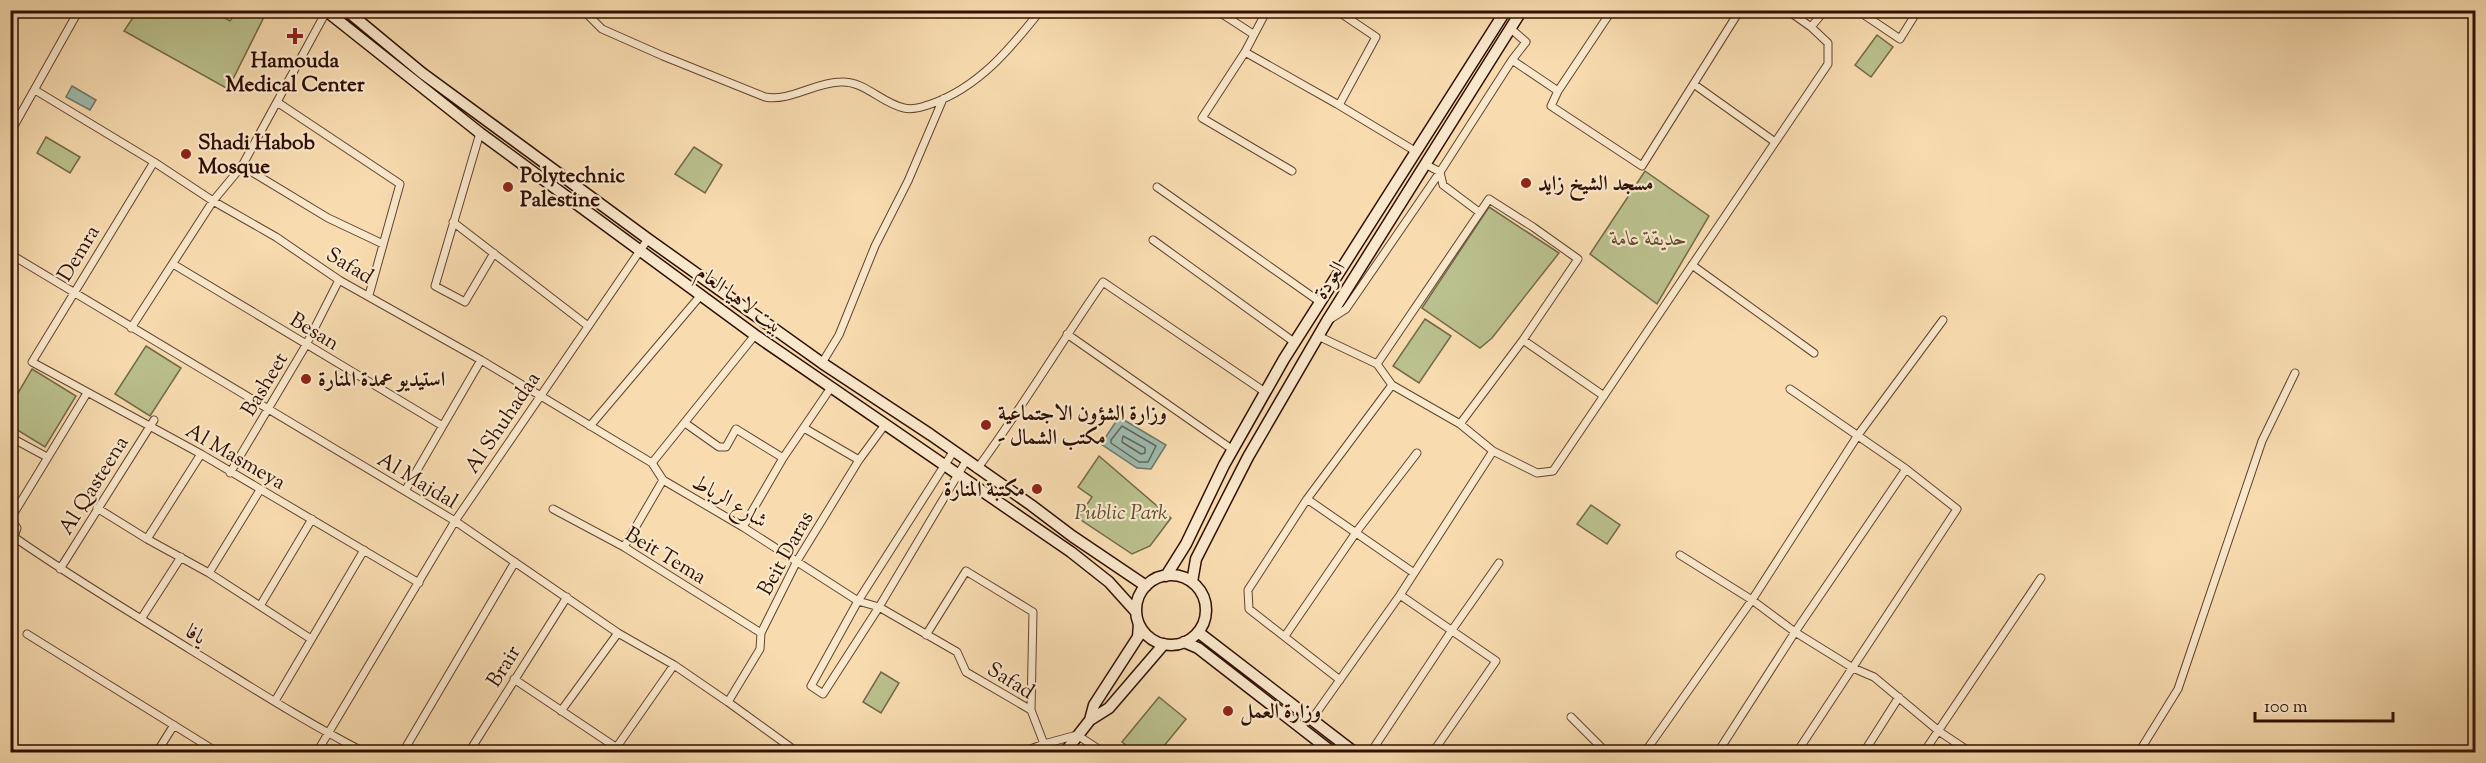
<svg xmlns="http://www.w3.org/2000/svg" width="2486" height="763" viewBox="0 0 2486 763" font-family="'Sorts Mill Goudy',Amiri,serif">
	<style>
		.green { fill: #bac18e; stroke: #746848; stroke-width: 1.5 }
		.water { fill: #9dbbaf; stroke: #71766a; stroke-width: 1.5 }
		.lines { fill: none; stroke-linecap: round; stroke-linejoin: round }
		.shore { stroke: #666558; stroke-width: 1.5 }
		.minor-casing { stroke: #61422e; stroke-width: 9 }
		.secondary-casing { stroke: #2f0f02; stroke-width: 13 }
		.minor { stroke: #fae8cc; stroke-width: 7 }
		.secondary { stroke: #fae8cc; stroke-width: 10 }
		.poi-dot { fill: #8f2418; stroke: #fae8cc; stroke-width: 2 }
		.labels { text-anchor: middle; stroke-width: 4.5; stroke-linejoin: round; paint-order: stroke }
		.poi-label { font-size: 21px; font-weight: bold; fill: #2f0f02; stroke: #fae8cc; text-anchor: start }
		.park-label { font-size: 21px; font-style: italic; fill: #604d33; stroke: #fae8cc }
		.street-label { font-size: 21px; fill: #2f0f02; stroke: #fae8cc }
	</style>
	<rect width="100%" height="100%" fill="#f8dcb0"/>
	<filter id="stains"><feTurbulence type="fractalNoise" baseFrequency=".00333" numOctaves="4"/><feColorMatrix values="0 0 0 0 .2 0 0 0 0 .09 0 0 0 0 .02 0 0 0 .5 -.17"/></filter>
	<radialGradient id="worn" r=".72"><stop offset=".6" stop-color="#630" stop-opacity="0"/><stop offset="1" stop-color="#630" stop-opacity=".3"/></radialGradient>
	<!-- green -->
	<path class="green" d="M138,10L213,11L230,21L237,11H267L228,89L124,31Z
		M1877,35L1893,47L1871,77L1855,65Z
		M46,137L80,157L70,173L37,153Z
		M694,147L722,165L705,193L675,174Z
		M1645,171L1709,216L1657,304L1590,254Z
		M1489,207L1559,253L1492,338L1480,348L1422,308Z
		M1425,319L1451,336L1419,383L1393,366Z
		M146,346L181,368L150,416L115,394Z
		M32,369L76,396L45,447L11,426V405Z
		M1099,456L1171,518L1150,546L1132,554L1078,518L1092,497L1078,487Z
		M1591,505L1620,525L1607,544L1577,524Z
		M881,672L899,683L881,713L863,702Z
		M1159,697L1186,719L1159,752H1135L1122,742Z"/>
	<!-- water -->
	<path class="water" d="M72,86L96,100L90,110L66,97Z
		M1119,417L1166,445L1151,469L1137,468L1101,444Z"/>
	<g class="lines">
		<!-- shore -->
		<path class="shore" d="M1122,426L1156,446L1148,462H1139L1111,443V440Z
			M1123,436L1145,448V453L1141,454L1122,442Z"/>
		<!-- minor casing -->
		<g class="minor-casing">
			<path id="minor" d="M583,10L602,29L663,56L765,97C790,102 815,82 841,82C865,81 881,103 904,108C913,110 922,107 931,104C979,87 1010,49 1041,10
				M1216,10L1253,34
				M1267,10L1245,52L1202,118L1292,171
				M1336,10L1376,37L1339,105
				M1857,10L1900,39L1918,10
				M1811,27L1825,10
				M1510,28L1526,42L1512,60L1558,91L1551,106L1642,166L1740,10
				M1245,52L1337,104L1415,151
				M1695,85L1775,142
				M35,90L154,162L213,201L276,237L339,280L481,360L652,463L663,480L743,527L858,601L879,607L957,652L966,672L1031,710L1044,744
				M1558,91L1612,10
				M277,102L400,184L369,295
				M10,133L79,10
				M480,133L435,286L465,302L494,253
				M154,162L32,362L201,454L419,583
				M1425,164L1440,172L1443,185L1479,212
				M242,166L328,218L383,244
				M1157,187L1320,302
				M453,222L588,326
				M1153,240L1294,342
				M10,254L455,521L618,633L674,665L728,702L797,752
				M173,264L441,425
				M1692,265L1814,353
				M10,269L17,258
				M1332,318L1346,309L1440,172L1512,60
				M131,328L213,201L242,166L326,12
				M1067,334L1233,450
				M1318,336L1377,364L1392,385L1460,424L1493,451L1537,473L1553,471L1828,64V43L1811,27L1787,10
				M1523,340L1604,396
				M822,363L839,335L875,246L908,181L943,99
				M1377,364L1489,199L1533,227L1578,259L1523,340L1460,424
				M1790,389L1906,469L1957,509L1797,752
				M685,423L719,447H726L736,429L783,458
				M590,426L701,295
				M804,428L859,460
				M10,437L47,457
				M953,452L858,601L811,686L823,694L879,607L966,461
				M652,463L755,335
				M977,469C1022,408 1060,344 1103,282L1265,392
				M230,473L306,345L339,280
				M405,491L481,360
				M1307,499L1414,573
				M97,508L147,539L209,573L311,639
				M553,509L624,547L761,633
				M10,518L17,528L14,537L10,539
				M11,518L87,393
				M743,527L783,458L830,389
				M14,537C71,577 132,613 191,650C248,685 305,722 364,752
				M147,539L201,454
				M624,547L663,480
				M1680,555L1752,600L1795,632L1853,668L1874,677L1940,732L1970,752
				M60,569L154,420
				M209,573L260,490
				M1400,595L1496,661L1433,752
				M260,606L312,519
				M141,619L181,557
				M27,634L217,752
				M926,635L966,571L1033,612L1031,710
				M1285,636L1357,531L1417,453
				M514,679L623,752
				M1340,680L1249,609L1248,590L1307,499L1392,385
				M275,701L364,550
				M728,702L760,649L761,633L797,561L859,460L884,426
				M561,711L618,633
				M1571,717L1606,752
				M1312,719L1400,595L1493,451
				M616,748L674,665
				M157,752L174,725
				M317,752L455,521L648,239
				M403,752L515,562
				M469,752L567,597
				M1022,752L1044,744L1077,735L1103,752
				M1371,752L1452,630L1499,563
				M1645,752L1752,600L1858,435L1943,320
				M1718,752L1795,632L1906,469
				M1864,752L1899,697
				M1924,752L2041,578
				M2139,752L2178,689L2262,441L2295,373"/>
		</g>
		<!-- secondary casing -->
		<g class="secondary-casing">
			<path id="secondary" d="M325,10L480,133L755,335L1071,552L1109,582L1136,612
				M346,10L422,73L648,239L822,363L931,435L1031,505L1072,536L1146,586
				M1136 610a35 35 0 1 1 70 0a35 35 0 1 1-70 0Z
				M1166,576L1186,544L1224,465L1284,359L1506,10
				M1192,582L1196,559L1248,457L1327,321L1522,10
				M1198,632L1354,752
				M1184,642L1198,648L1332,752
				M1090,720L1094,705L1138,637L1139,624
				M1065,752L1090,720L1109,708L1164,644"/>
		</g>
		<!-- minor -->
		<use href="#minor" class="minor"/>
		<!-- secondary -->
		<use href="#secondary" class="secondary"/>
	</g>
	<!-- markers -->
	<g class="poi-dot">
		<path d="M292 27h6v6h6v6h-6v6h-6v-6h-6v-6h6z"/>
		<circle cx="186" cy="154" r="6"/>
		<circle cx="1526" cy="183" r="6"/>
		<circle cx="508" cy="187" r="6"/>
		<circle cx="306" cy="379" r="6"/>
		<circle cx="986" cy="425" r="6"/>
		<circle cx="1037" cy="489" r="6"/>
		<circle cx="1228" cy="711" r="6"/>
	</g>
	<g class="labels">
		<!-- poi labels -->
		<g class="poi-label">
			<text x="295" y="67" text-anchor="middle">Hamouda<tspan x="295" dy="24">Medical Center</tspan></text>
			<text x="198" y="149">Shadi Habob<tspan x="198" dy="24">Mosque</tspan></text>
			<text x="520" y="182">Polytechnic<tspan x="520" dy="24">Palestine</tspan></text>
			<text x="1538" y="190">مسجد الشيخ زايد</text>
			<text x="318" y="386">استيديو عمدة المنارة</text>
			<text x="998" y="420">وزارة الشؤون الاجتماعية<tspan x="998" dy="24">- مكتب الشمال</tspan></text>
			<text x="1025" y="496" text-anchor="end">مكتبة المنارة</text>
			<text x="1240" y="718">وزارة العمل</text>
		</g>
		<!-- park labels -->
		<g class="park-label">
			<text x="1649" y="245">حديقة عامة</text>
			<text x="1121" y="519">Public Park</text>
		</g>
		<!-- street labels -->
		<g class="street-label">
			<text transform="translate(78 253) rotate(-59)" y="7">Demra</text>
			<text transform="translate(350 265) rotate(31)" y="7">Safad</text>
			<text transform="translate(1329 280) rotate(-58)" y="7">العودة</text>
			<text transform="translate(740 299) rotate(36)" y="7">بيت لاهيا العام</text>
			<text transform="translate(315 331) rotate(31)" y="7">Besan</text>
			<text transform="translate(264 384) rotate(-59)" y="7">Basheet</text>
			<text transform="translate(502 422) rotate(-56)" y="7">Al Shuhadaa</text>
			<text transform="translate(236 456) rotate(30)" y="7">Al Masmeya</text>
			<text transform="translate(418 480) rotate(31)" y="7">Al Majdal</text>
			<text transform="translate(93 485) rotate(-58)" y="7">Al Qasteena</text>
			<text transform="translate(730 501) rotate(31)" y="7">شارع الرباط</text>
			<text transform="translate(785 553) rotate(-61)" y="7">Beit Daras</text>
			<text transform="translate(666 555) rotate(31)" y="7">Beit Tema</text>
			<text transform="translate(196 634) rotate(32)" y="7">يافا</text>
			<text transform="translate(503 666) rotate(-58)" y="7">Brair</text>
			<text transform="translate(1011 680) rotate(32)" y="7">Safad</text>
		</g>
	</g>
	<!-- margin -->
	<rect width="2486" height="763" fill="none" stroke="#f8dcb0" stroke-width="36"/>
	<rect x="12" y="12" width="2462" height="739" fill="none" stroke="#2f0f02" stroke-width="3"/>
	<rect x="18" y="18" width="2450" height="727" fill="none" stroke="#2f0f02" stroke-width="1.5"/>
	<!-- scale -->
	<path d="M2255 712v9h138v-9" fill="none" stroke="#2f0f02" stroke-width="3"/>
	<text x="2264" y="712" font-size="18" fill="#2f0f02" stroke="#fae8cc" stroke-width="4.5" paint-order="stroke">100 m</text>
	<rect width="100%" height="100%" filter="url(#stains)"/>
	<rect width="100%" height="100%" fill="url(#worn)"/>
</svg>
